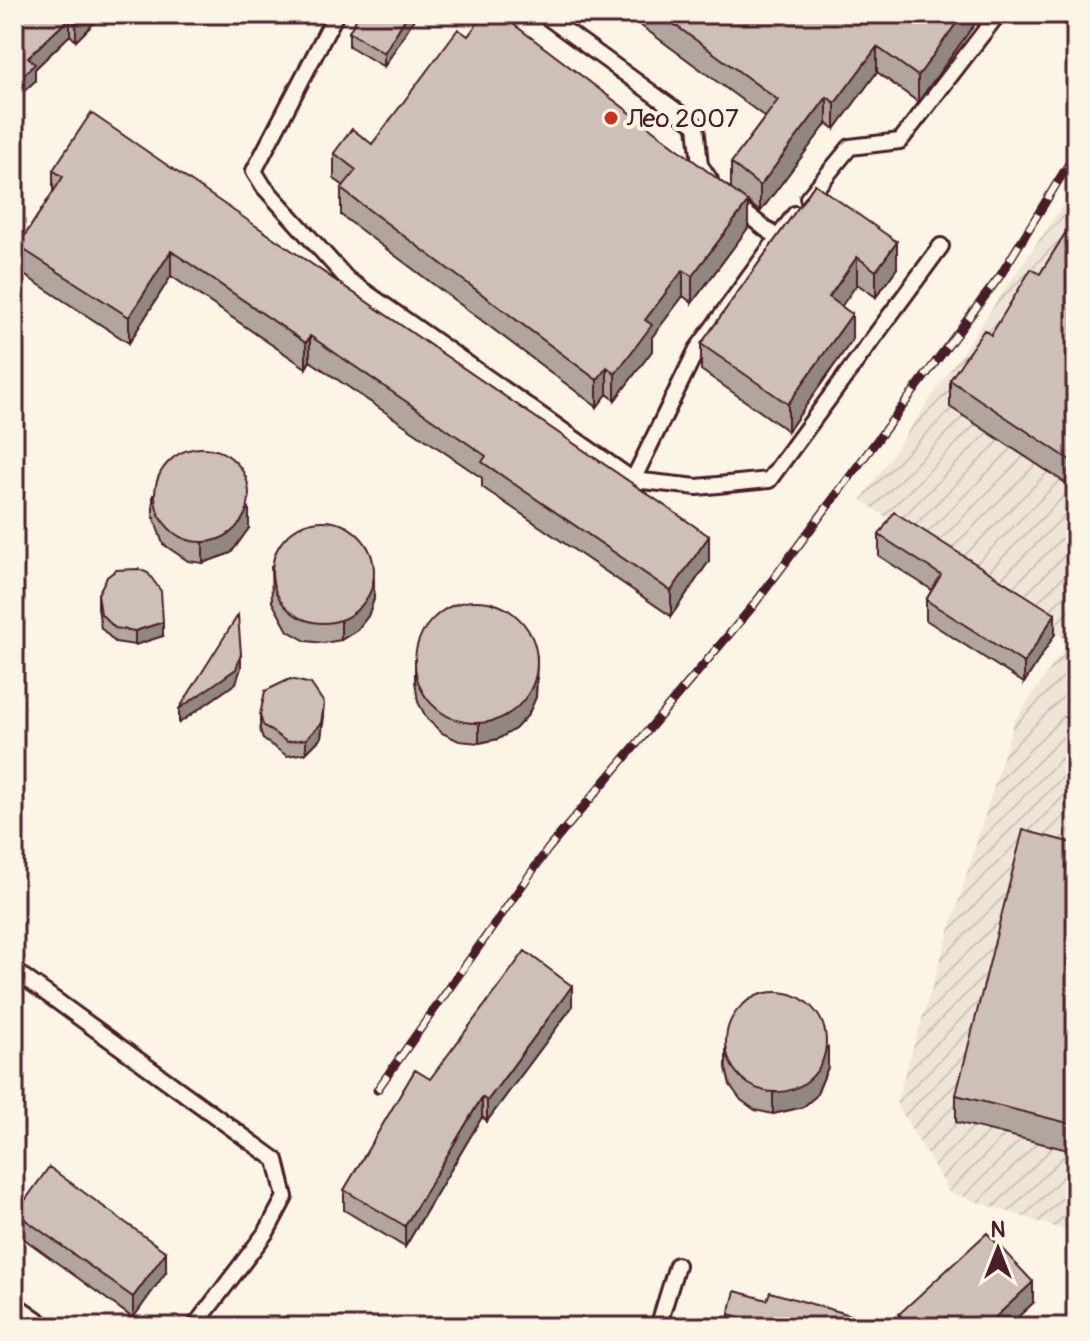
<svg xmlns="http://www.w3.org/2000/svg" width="1090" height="1341" viewBox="0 0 1090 1341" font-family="Pangolin,sans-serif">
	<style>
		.industrial { fill: url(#industrial-furrows) }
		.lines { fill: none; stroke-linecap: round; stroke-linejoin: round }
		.lane-casing { stroke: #4a1f2b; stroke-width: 20 }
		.street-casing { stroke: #4a1f2b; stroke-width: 32 }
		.lane { stroke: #fcf5e5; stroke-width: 14 }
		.street { stroke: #fcf5e5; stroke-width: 26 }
		.rail-casing { stroke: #4a1f2b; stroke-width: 9 }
		.rail { stroke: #fcf5e5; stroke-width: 6; stroke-dasharray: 18; stroke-linecap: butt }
		.wall { fill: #b2a59d; stroke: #4a1f2b; stroke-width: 2 }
		.shaded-wall { fill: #918680; stroke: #4a1f2b; stroke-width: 2 }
		.building { fill: #cfc0b7; stroke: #4a1f2b; stroke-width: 2 }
		.poi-dot { fill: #c8321e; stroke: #fcf5e5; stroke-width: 3 }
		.labels { text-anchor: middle; stroke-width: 8; stroke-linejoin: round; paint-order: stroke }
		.poi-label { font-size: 26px; fill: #4a1f2b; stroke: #fcf5e5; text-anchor: start }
	</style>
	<defs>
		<pattern id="industrial-furrows" width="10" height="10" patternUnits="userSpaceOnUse" patternTransform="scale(2)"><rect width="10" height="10" fill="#eee5d7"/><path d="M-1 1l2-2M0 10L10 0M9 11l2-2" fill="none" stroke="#cec4b9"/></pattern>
	</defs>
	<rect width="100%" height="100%" fill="#fcf5e5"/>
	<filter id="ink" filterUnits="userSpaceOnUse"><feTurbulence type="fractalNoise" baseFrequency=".0125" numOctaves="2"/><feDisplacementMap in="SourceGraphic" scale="16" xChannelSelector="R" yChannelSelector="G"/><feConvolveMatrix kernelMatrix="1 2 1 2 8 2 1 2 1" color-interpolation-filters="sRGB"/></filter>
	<g filter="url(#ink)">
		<!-- industrial -->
		<path class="industrial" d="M1076,186V1234L950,1193L896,1103L1014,721L1069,642L861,500Z"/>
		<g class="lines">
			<!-- lane casing -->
			<g class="lane-casing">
				<path id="lane" d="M336,14L254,171L264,187L347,279L633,480L697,487L769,480L941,246
					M543,14L696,125L700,165L710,180
					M808,198L850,147L900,141L998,14
					M735,205L776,237
					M633,480L697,349L795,214
					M14,970L276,1160L285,1197L267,1231L194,1327
					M658,1327L677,1265"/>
			</g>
			<!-- street casing -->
			<g class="street-casing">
				<path id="street" d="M14,1311L37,1327"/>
			</g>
			<!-- lane -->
			<use href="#lane" class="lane"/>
			<!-- street -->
			<use href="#street" class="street"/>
			<!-- rail casing -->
			<g class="rail-casing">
				<path id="rail" d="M377,1090L548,849L753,606L1000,276L1076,152"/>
			</g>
			<!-- rail -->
			<use href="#rail" class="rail"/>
		</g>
		<!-- wall -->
		<path class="wall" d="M14,14H103L76,41L70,35L35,69V81Z
			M417,14L384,67L349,46V32Z
			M625,14H982L918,102L877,72L835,129L827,123L760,212L748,202V228L692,303L683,296L652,337V351L615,400L607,394L597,407L341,215V189L344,186L334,179V153L372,144L468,36L731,188V163L765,117Z
			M53,170L709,561L671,616L482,487V478L310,361L306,368L171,276L129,343L18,271V246L53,192Z
			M815,184L897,268L876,297L857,284L841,306L852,340L788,431L701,370V344Z
			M1076,216V490L950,407V380L991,335L1040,274Z
			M153,495L249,528L231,553L203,563L188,561L163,544L153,515Z
			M879,535L1055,634L1024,683L926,620V600L932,590L879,556Z
			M271,566L374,599L368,616L357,630L341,640L324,643L306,641L288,631L272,602Z
			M98,594L163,636L135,645L115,642L101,628L98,608Z
			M415,661L537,678L536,697L528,715L515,729L498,739L479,743L459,741L442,733L427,719L418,702L415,681Z
			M260,715L324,717L321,738L306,753L287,756L263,739L260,729Z
			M1076,844V1152L956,1122V1095Z
			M572,1007L487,1121L482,1117L405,1247L344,1210V1190L430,1079Z
			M726,1048L828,1067L816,1096L803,1107L773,1114L755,1110L741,1100L730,1085L726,1068Z
			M16,1213L166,1272L133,1318L16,1233Z
			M1033,1303L1007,1327H899V1314Z
			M729,1314L854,1327H729Z"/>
		<!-- shaded-wall -->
		<path class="shaded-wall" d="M86,14H103L76,41V24Z
			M408,14H417L384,67V53Z
			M963,14H982L918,102V76Z
			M70,18V35L35,69V81L14,101V84L28,57Z
			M877,47V72L835,129V103Z
			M827,97V123L760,212V186Z
			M748,202V228L692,303V276Z
			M897,242V268L876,297V271Z
			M171,251V276L129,343V317Z
			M857,257V284L829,324V297Z
			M683,270V296L652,337V351L615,400V374L645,320Z
			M852,314V340L788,431V404Z
			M310,336V361L306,368V343Z
			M607,367V394L597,407V380Z
			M249,508V528L231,553L203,563V543Z
			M709,536V561L671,616V591Z
			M374,579V599L368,616L357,630L341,640V620Z
			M1055,614V634L1024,683V663Z
			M163,622V636L135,645V631Z
			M241,654V668L236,683L179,723V709Z
			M537,657L536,697L528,715L515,729L498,739L479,743V723Z
			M324,703L321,738L306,753V739Z
			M572,986V1007L487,1121V1101Z
			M828,1047V1067L816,1096L803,1107L773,1114V1094Z
			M482,1097V1117L405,1247V1226Z
			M166,1252V1272L133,1318V1297Z
			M1033,1282V1303L1007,1327H985Z"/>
		<!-- building -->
		<path class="building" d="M14,14H86L76,24L70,18L28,57L35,64L14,84Z
			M359,14H408L384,53L349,32Z
			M484,14H500L748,202L692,276L683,270L645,320L652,325L615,374L607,367L597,380L341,189L356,170L334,153L352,129L372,144L458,29L468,36Z
			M660,14H963L918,76L877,47L835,103L827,97L760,186L731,163L778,100Z
			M91,113L709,536L671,591L482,462L486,456L310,336L306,343L171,251L129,317L18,246L63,177L53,170Z
			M815,184L897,242L876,271L857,257L829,297L852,314L788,404L701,344Z
			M1076,216V464L950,380L984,330L991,335L1031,269L1040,274Z
			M155 495a47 47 0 1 1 94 0a47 47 0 1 1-94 0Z
			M894,512L1055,614L1024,663L926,600L941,575L879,535Z
			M272 572a51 51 0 1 1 102 0a51 51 0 1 1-102 0Z
			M138,569L148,573L161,591L163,622L135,631L115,628L101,614L98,594L107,577L116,570Z
			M415 662a61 61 0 1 1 122 0a61 61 0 1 1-122 0Z
			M238,615L241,654L236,669L179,709Z
			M290,679L311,684L324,703L321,724L306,739L287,742L263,725L260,715L265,691Z
			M1023,830L1076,844V1125L956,1095Z
			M525,951L572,986L487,1101L482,1097L405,1226L344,1190L415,1070L430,1079Z
			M726 1042a50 50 0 1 1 100 0a50 50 0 1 1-100 0Z
			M49,1167L166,1252L133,1297L16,1213Z
			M987,1233L1033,1282L985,1327H911L899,1314Z
			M735,1291L767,1300L770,1292L854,1316L851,1327H761L762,1323L729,1314Z"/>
	</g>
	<!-- markers -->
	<circle class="poi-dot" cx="611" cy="118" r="8"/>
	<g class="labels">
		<!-- poi labels -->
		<g class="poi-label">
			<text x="627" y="127">Лео 2007</text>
		</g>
	</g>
	<!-- margin -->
	<rect width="1090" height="1341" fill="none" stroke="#fcf5e5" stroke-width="48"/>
	<rect x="24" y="24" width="1042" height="1293" fill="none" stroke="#4a1f2b" stroke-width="3" filter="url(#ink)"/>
	<!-- north arrow -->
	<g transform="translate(998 1249)" stroke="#fcf5e5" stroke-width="6" paint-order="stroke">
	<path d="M0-6L14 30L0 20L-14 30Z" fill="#4a1f2b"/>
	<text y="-12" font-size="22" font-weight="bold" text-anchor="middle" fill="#4a1f2b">N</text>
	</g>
</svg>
